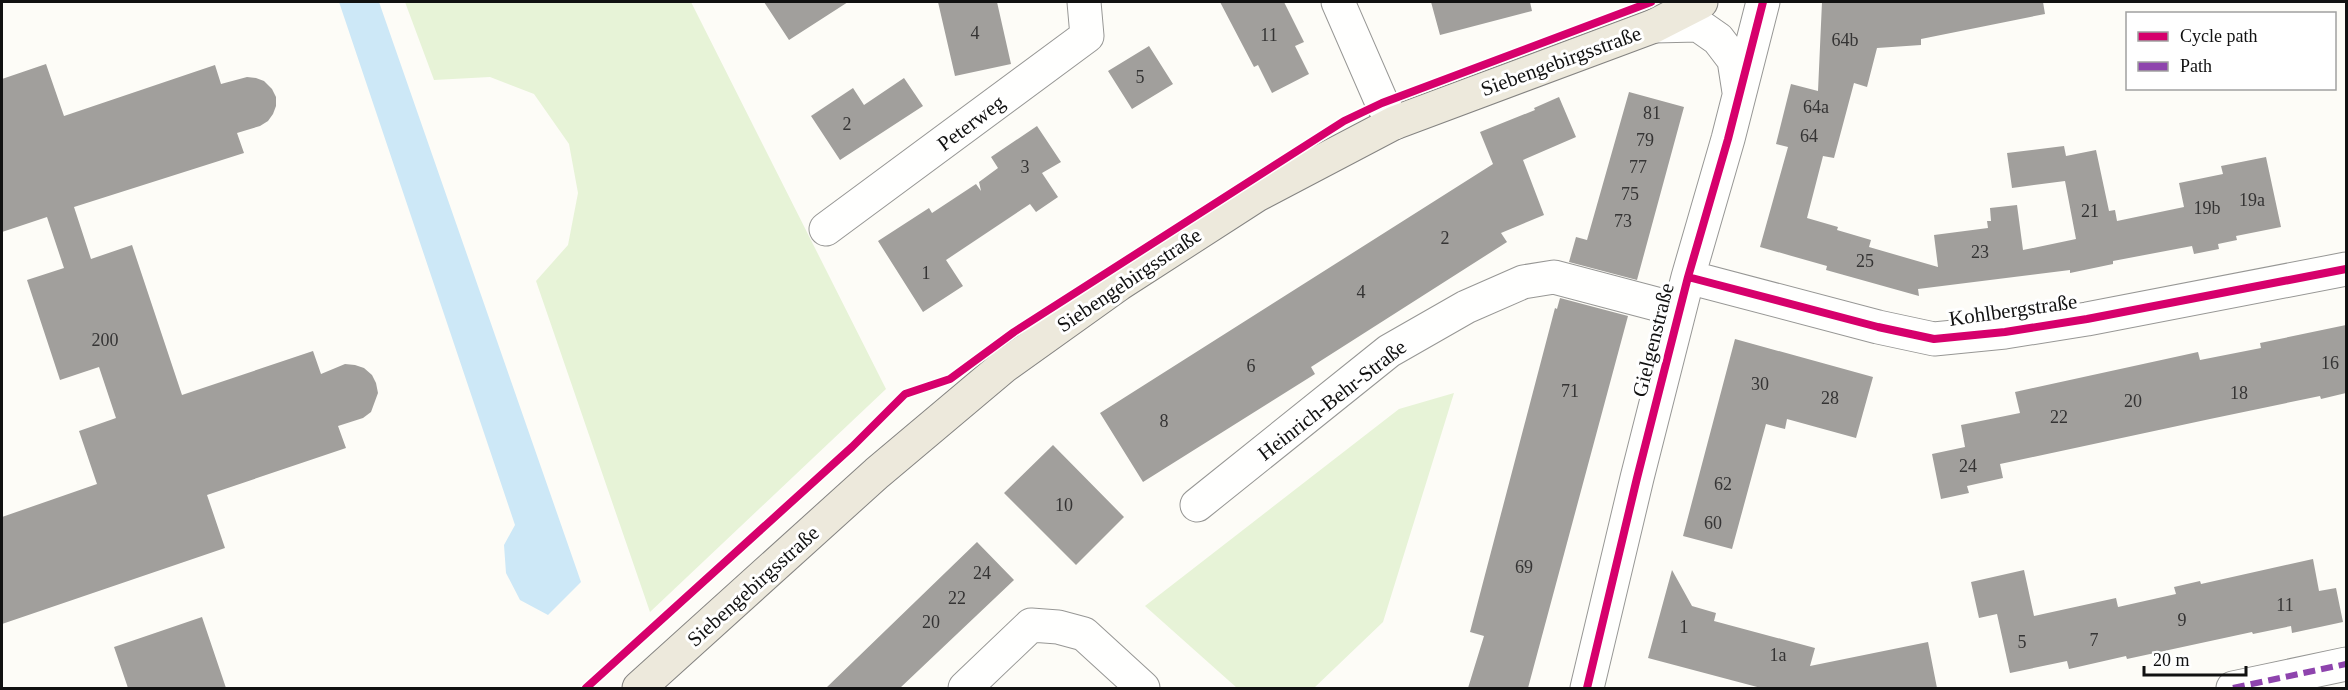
<svg xmlns="http://www.w3.org/2000/svg" width="2348" height="690" viewBox="0 0 2348 690" font-family="'Times New Roman',serif">
	<style>
		.green { fill: #e7f3d7 }
		.water { fill: #cde8f7 }
		.building { fill: #a19f9c }
		.lines { fill: none; stroke-linecap: round; stroke-linejoin: round }
		.minor-casing { stroke: #979795; stroke-width: 35 }
		.major-casing { stroke: #858482; stroke-width: 35 }
		.minor { stroke: #fffffe; stroke-width: 33 }
		.major { stroke: #ede9dc; stroke-width: 33 }
		.quiet { stroke: #8e44ad; stroke-width: 6; stroke-dasharray: 12 6; stroke-linecap: butt }
		.cycleway-casing { stroke: #fff; stroke-width: 11 }
		.cycleway { stroke: #d6006c; stroke-width: 8 }
		.labels { text-anchor: middle; stroke-width: 6; stroke-linejoin: round; paint-order: stroke }
		.number-label { font-size: 18px; fill: #353434 }
		.street-label { font-size: 21px; fill: #111; stroke: #fff }
	</style>
	<rect width="100%" height="100%" fill="#fdfcf7"/>
	<!-- green -->
	<path class="green" d="M405,2H691L886,389L650,612L536,281L568,245L578,193L569,144L534,94L490,77L434,80Z
		M1454,393L1383,622L1314,688H1237L1145,606L1399,409Z"/>
	<!-- water -->
	<path class="water" d="M339,2H379L581,582L548,615L520,600L506,573L504,545L515,525Z"/>
	<!-- building -->
	<path class="building" d="M764,2H848L789,40Z
		M938,2H997L1011,64L955,76Z
		M1220,2H1284L1304,42L1295,46L1309,74L1272,93L1258,65L1254,67Z
		M1431,2H1530L1532,11L1440,35Z
		M1822,2H2043L2045,14L1921,39V45L1877,48L1867,87L1854,83L1834,158L1823,156L1807,218L1838,227L1837,230L1871,240L1869,247L1938,267L1934,235L1988,228L1987,221H1991L1990,208L2017,205L2023,250L2076,239L2065,181L2012,188L2007,153L2064,146L2066,156L2096,150L2109,211L2115,210L2117,221L2184,207L2179,183L2223,174L2221,166L2266,157L2281,227L2236,236L2237,240L2218,244L2219,249L2194,254L2192,246L2113,261V264L2070,273V270L1918,289L1919,296L1826,270L1827,266L1760,247L1788,147L1776,144L1791,84L1818,91Z
		M1149,46L1173,84L1132,109L1108,71Z
		M46,64L64,116L215,65L221,84L247,77L256,78L264,81L272,89L276,97V106L273,114L268,121L260,126L237,133L244,153L74,207L91,259L132,245L182,395L313,351L321,374L345,364L355,365L364,368L372,375L376,383L378,393L371,412L363,418L338,426L346,448L207,495L225,548L2,624V517L97,484L79,431L116,418L99,367L60,380L27,280L64,268L47,217L2,232V79Z
		M904,78L923,106L840,160L811,116L853,88L864,105Z
		M1629,92L1684,107L1637,280L1569,262L1576,237L1587,240Z
		M1559,97L1576,137L1523,160L1544,215L1501,233L1507,242L1311,367L1315,374L1143,482L1100,413L1493,164L1480,132L1535,110L1534,108Z
		M1037,126L1061,162L1042,173L1058,197L1036,212L1030,204L946,260L963,286L923,312L878,241L929,208L932,213L976,184L981,191L979,182L998,168L991,157Z
		M1560,298L1628,316L1528,688H1468L1484,636L1470,632L1555,308L1557,309Z
		M2346,325V393L2321,399L2320,396L2210,419L2000,464L2003,478L1967,486L1969,493L1941,499L1932,454L1965,447L1961,425L2020,413L2015,392L2198,352L2200,360L2261,348L2260,343Z
		M1735,339L1873,377L1856,438L1787,419L1785,429L1766,424L1732,549L1683,536Z
		M1053,445L1124,517L1076,565L1004,493Z
		M977,542L1014,580L900,688H826Z
		M2313,559L2319,591L2336,588L2343,622L2292,633L2291,626L2253,634L2252,632L2127,659L2126,656L2069,669L2067,661L2010,673L1997,614L1979,618L1971,582L2024,570L2034,616L2116,598L2118,607L2176,594L2174,587L2200,581L2201,584Z
		M1672,570L1692,606L1716,613L1714,621L1815,648L1810,666L1928,642L1937,688H1761L1648,658Z
		M202,617L226,688H128L114,647Z"/>
	<g class="lines">
		<!-- minor casing -->
		<g class="minor-casing">
			<path id="minor" d="M1338,2L1382,103L1394,123
				M1654,26L1698,25L1718,39L1734,60L1739,92
				M826,229L1087,36L1084,2
				M1688,277L1878,327L1934,339L2005,332L2087,319L2346,269
				M1197,505L1389,351L1466,307L1523,282L1554,277L1679,310
				M965,688L1031,625L1058,627L1084,634L1143,688
				M1587,688L1637,478L1688,277L1728,139L1763,2
				M2233,688L2346,664"/>
		</g>
		<!-- major casing -->
		<g class="major-casing">
			<path id="major" d="M639,688L877,473L1003,367L1119,284L1257,195L1394,123L1654,26L1701,2"/>
		</g>
		<!-- minor -->
		<use href="#minor" class="minor"/>
		<!-- major -->
		<use href="#major" class="major"/>
		<!-- quiet -->
		<path class="quiet" d="M2233,688L2346,664"/>
		<!-- cycleway casing -->
		<g class="cycleway-casing">
			<path id="cycleway" d="M1688,277L1878,327L1934,339L2005,332L2087,319L2346,269
				M586,688L852,447L905,394L950,379L1014,332L1344,121L1382,103L1651,2
				M1587,688L1637,478L1688,277L1728,139L1763,2"/>
		</g>
		<!-- cycleway -->
		<use href="#cycleway" class="cycleway"/>
	</g>
	<g class="labels">
		<!-- number labels -->
		<g class="number-label">
			<text x="975" y="39">4</text>
			<text x="1269" y="41">11</text>
			<text x="1845" y="46">64b</text>
			<text x="1140" y="83">5</text>
			<text x="1816" y="113">64a</text>
			<text x="1652" y="119">81</text>
			<text x="847" y="130">2</text>
			<text x="1809" y="142">64</text>
			<text x="1645" y="146">79</text>
			<text x="1025" y="173">3</text>
			<text x="1638" y="173">77</text>
			<text x="1630" y="200">75</text>
			<text x="2252" y="206">19a</text>
			<text x="2207" y="214">19b</text>
			<text x="2090" y="217">21</text>
			<text x="1623" y="227">73</text>
			<text x="1445" y="244">2</text>
			<text x="1980" y="258">23</text>
			<text x="1865" y="267">25</text>
			<text x="926" y="279">1</text>
			<text x="1361" y="298">4</text>
			<text x="105" y="346">200</text>
			<text x="2330" y="369">16</text>
			<text x="1251" y="372">6</text>
			<text x="1760" y="390">30</text>
			<text x="1570" y="397">71</text>
			<text x="2239" y="399">18</text>
			<text x="1830" y="404">28</text>
			<text x="2133" y="407">20</text>
			<text x="2059" y="423">22</text>
			<text x="1164" y="427">8</text>
			<text x="1968" y="472">24</text>
			<text x="1723" y="490">62</text>
			<text x="1064" y="511">10</text>
			<text x="1713" y="529">60</text>
			<text x="1524" y="573">69</text>
			<text x="982" y="579">24</text>
			<text x="957" y="604">22</text>
			<text x="2285" y="611">11</text>
			<text x="2182" y="626">9</text>
			<text x="931" y="628">20</text>
			<text x="1684" y="633">1</text>
			<text x="2094" y="646">7</text>
			<text x="2022" y="648">5</text>
			<text x="1778" y="661">1a</text>
		</g>
		<!-- street labels -->
		<g class="street-label">
			<text transform="translate(1561 61) rotate(-20)" y="7">Siebengebirgsstraße</text>
			<text transform="translate(971 123) rotate(-37)" y="7">Peterweg</text>
			<text transform="translate(1129 280) rotate(-34)" y="7">Siebengebirgsstraße</text>
			<text transform="translate(2013 310) rotate(-8)" y="7">Kohlbergstraße</text>
			<text transform="translate(1653 340) rotate(-76)" y="7">Gielgenstraße</text>
			<text transform="translate(1332 400) rotate(-38)" y="7">Heinrich-Behr-Straße</text>
			<text transform="translate(753 586) rotate(-42)" y="7">Siebengebirgsstraße</text>
		</g>
	</g>
	<!-- border -->
	<rect width="2348" height="690" fill="none" stroke="#111111" stroke-width="6"/>
	<!-- legend -->
	<rect x="2126" y="12" width="210" height="78" fill="#ffffff" stroke="#a0a0a0" stroke-width="1.5"/>
	<rect x="2138" y="32" width="30" height="9" fill="#d6006c" stroke="#a0a0a0" stroke-width="1.5"/>
	<text x="2180" y="42" font-size="18" fill="#111111">Cycle path</text>
	<rect x="2138" y="62" width="30" height="9" fill="#8e44ad" stroke="#a0a0a0" stroke-width="1.5"/>
	<text x="2180" y="72" font-size="18" fill="#111111">Path</text>
	<!-- scale -->
	<path d="M2144 666v9h102v-9" fill="none" stroke="#111111" stroke-width="3"/>
	<text x="2153" y="666" font-size="18" fill="#111111" stroke="#ffffff" stroke-width="4.5" paint-order="stroke">20 m</text>
</svg>
